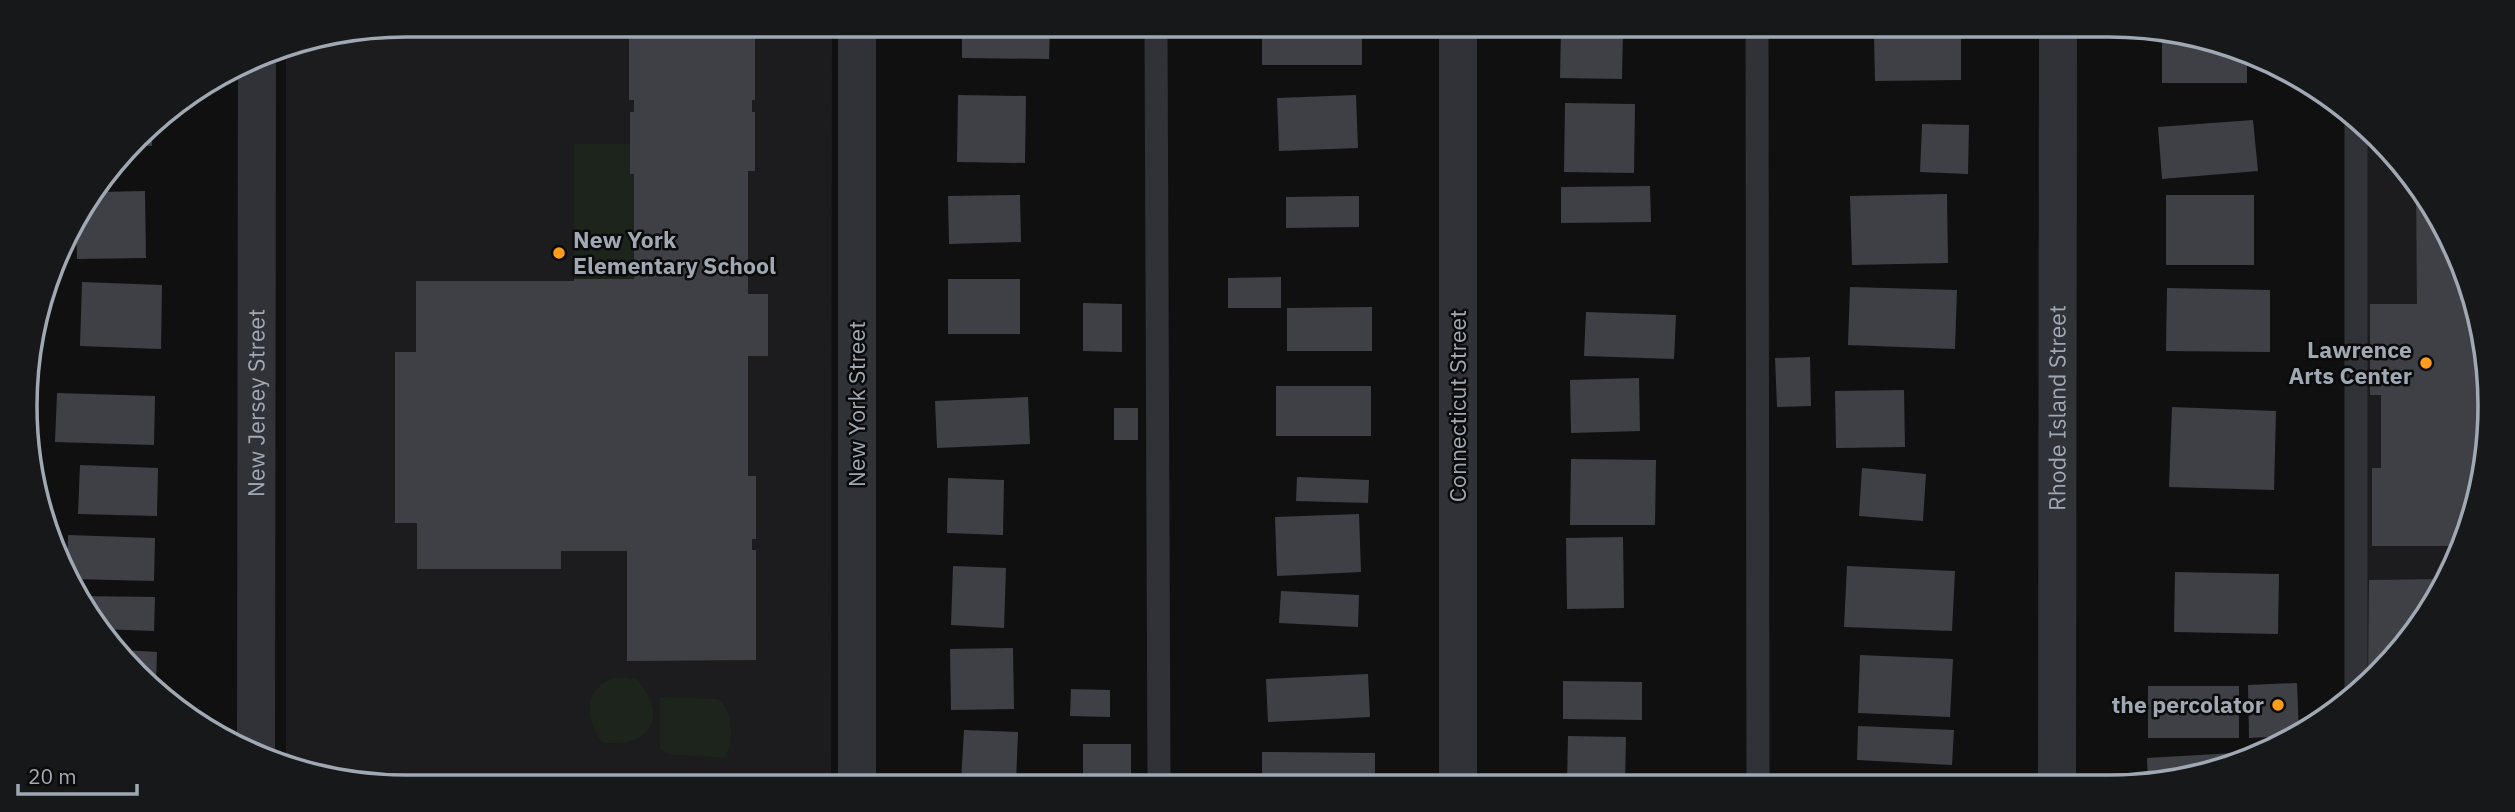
<svg xmlns="http://www.w3.org/2000/svg" width="2515" height="812" viewBox="0 0 2515 812" font-family="'IBM Plex Sans',sans-serif">
	<style>
		.built { fill: #1c1c1e }
		.green { fill: #1c241c }
		.building { fill: #3e4045 }
		.lines { fill: none; stroke-linecap: round; stroke-linejoin: round }
		.service { stroke: #313237; stroke-width: 23 }
		.minor { stroke: #313237; stroke-width: 38 }
		.tertiary { stroke: #313237; stroke-width: 38 }
		.poi-dot { fill: #fd9c1d; stroke: #0b0b0c; stroke-width: 2.5 }
		.labels { text-anchor: middle; stroke-width: 5; stroke-linejoin: round; paint-order: stroke }
		.poi-label { font-size: 23px; font-weight: bold; fill: #a0a8b3; stroke: #0b0b0c; text-anchor: end }
		.street-label { font-size: 23px; fill: #a0a8b3; stroke: #0b0b0c }
		.rim { fill: none; stroke: #a0a8b3; stroke-width: 3.5 }
	</style>
	<rect width="100%" height="100%" fill="#101011"/>
	<!-- built -->
	<path class="built" d="M406,25L832,26L831,781L331,780L286,761V48Z
		M2356,144H2376L2426,194L2483,332V481L2440,596L2361,693Z"/>
	<!-- green -->
	<path class="green" d="M574,144H630V174H634V279H574Z
		M624,677L638,680C644,689 652,700 653,710C656,739 624,747 602,742C581,714 587,680 624,677Z
		M660,697L718,699C733,708 735,745 724,758L668,754L660,748Z"/>
	<!-- building -->
	<path class="building" d="M629,25L755,26V100H752V112H755V171H748V294H768V356H748V476H756V539H752V550H756V660L627,661V551H561V569H417V523H395V352H416V281H574V279H634V174H630V112H634V100H629Z
		M962,27H1050L1049,59L962,58Z
		M1262,28H1362V65H1262Z
		M1561,29L1623,30L1622,79L1560,78Z
		M2162,32H2184L2247,58V83H2162Z
		M1961,34V80L1875,81L1874,35Z
		M958,95L1026,96L1025,163L957,162Z
		M1356,95L1358,148L1279,151L1277,98Z
		M1565,103L1635,104L1634,173L1564,172Z
		M2253,120L2258,171L2162,179L2158,127Z
		M152,122V146L135,145L145,131Z
		M1922,124L1969,125L1968,174L1920,172Z
		M2416,184L2426,194L2483,332V481L2458,546H2372V468H2381V395H2370V304H2417Z
		M1650,186L1651,222L1561,223V187Z
		M145,191L146,258L77,259L76,221L98,192Z
		M1947,194L1948,263L1852,265L1850,196Z
		M1020,195L1021,242L949,244L948,196Z
		M2166,195H2254V265H2166Z
		M1359,196V227L1286,228V197Z
		M1281,277V308H1228V278Z
		M948,279H1020V334H948Z
		M82,282L162,285L161,349L80,346Z
		M1850,287L1957,290L1955,349L1848,345Z
		M2167,288L2270,290V352L2166,351Z
		M1083,303L1122,304V352L1083,351Z
		M1372,307V351H1287V308Z
		M1586,312L1676,315L1674,359L1584,356Z
		M1810,357L1811,406L1777,407L1775,358Z
		M1639,378L1640,431L1571,433L1570,380Z
		M1276,386H1371V436H1276Z
		M1904,390L1905,447L1836,448L1835,391Z
		M57,393L155,396L154,445L55,442Z
		M1028,397L1030,444L937,448L935,401Z
		M2172,407L2276,411L2274,490L2169,487Z
		M1114,408H1138V440H1114Z
		M1571,459L1656,460L1655,525H1570Z
		M80,465L158,468L157,516L78,514Z
		M1862,468L1926,474L1923,521L1859,516Z
		M1297,477L1369,480L1368,503L1296,501Z
		M948,478L1004,480L1003,535L947,533Z
		M1359,514L1361,572L1277,576L1275,517Z
		M68,535L155,538L154,581L71,579L67,570Z
		M1623,537L1624,608L1567,609L1566,538Z
		M953,566L1006,568L1004,628L951,625Z
		M1847,566L1955,571L1952,631L1844,627Z
		M2175,572L2279,574L2278,634L2174,632Z
		M2446,579L2440,596L2368,684L2369,580Z
		M1281,591L1359,595L1358,627L1279,623Z
		M79,596L155,597L154,631L100,629L89,618Z
		M1013,648L1014,709L951,710L950,649Z
		M121,650L157,652L156,685Z
		M1860,655L1953,659L1950,717L1858,713Z
		M1368,674L1370,717L1268,722L1266,679Z
		M1563,681L1642,682V720L1563,719Z
		M2297,683L2299,734L2295,736L2249,738L2248,685Z
		M2148,686H2239V738H2148Z
		M1071,689L1110,690V717L1070,716Z
		M1858,726L1954,730L1952,765L1857,760Z
		M964,730L1018,732L1016,782L961,781Z
		M1568,736L1626,737L1625,783H1567Z
		M1083,744H1131V782H1083Z
		M1262,752L1375,753V782H1262Z
		M2234,753V761L2159,784H2148L2147,758Z
		M1887,779H1954V784H1887Z"/>
	<g class="lines">
		<!-- service -->
		<path class="service" d="M1156,28L1159,782
			M1757,30L1758,783
			M2356,123V696"/>
		<!-- minor -->
		<g class="minor">
			<path d="M857,26V781"/>
			<path id="s1" d="M256,749L257,56"/>
			<path id="s2" d="M2057,784L2058,31"/>
		</g>
		<!-- tertiary -->
		<path class="tertiary" d="M1458,783V29"/>
	</g>
	<!-- markers -->
	<g class="poi-dot">
		<circle cx="559" cy="253" r="7"/>
		<circle cx="2426" cy="363" r="7"/>
		<circle cx="2278" cy="705" r="7"/>
	</g>
	<g class="labels">
		<!-- poi labels -->
		<g class="poi-label">
			<text x="573" y="248" text-anchor="start">New York<tspan x="573" dy="26">Elementary School</tspan></text>
			<text x="2412" y="358">Lawrence<tspan x="2412" dy="26">Arts Center</tspan></text>
			<text x="2264" y="713">the percolator</text>
		</g>
		<!-- street labels -->
		<g class="street-label">
			<text dy="8" stroke="none"><textPath href="#s1" startOffset="346">New Jersey Street</textPath></text>
			<text transform="translate(857 404) rotate(-90)" y="8">New York Street</text>
			<text transform="translate(1458 406) rotate(-90)" y="8">Connecticut Street</text>
			<text dy="8" stroke="none"><textPath href="#s2" startOffset="376">Rhode Island Street</textPath></text>
		</g>
	</g>
	<!-- crop -->
	<path d="M0 0H2515V812H0ZM406 37H2109A369 369 0 0 1 2478 406V406A369 369 0 0 1 2109 775H406A369 369 0 0 1 37 406V406A369 369 0 0 1 406 37Z" fill="#171819" fill-rule="evenodd"/>
	<path class="rim" d="M406 37H2109A369 369 0 0 1 2478 406V406A369 369 0 0 1 2109 775H406A369 369 0 0 1 37 406V406A369 369 0 0 1 406 37Z"/>
	<!-- scale -->
	<path d="M18 784v10h119v-10" fill="none" stroke="#a0a8b3" stroke-width="3.5"/>
	<text x="28" y="784" font-size="21" fill="#a0a8b3" stroke="#0b0b0c" stroke-width="5" paint-order="stroke">20 m</text>
</svg>
